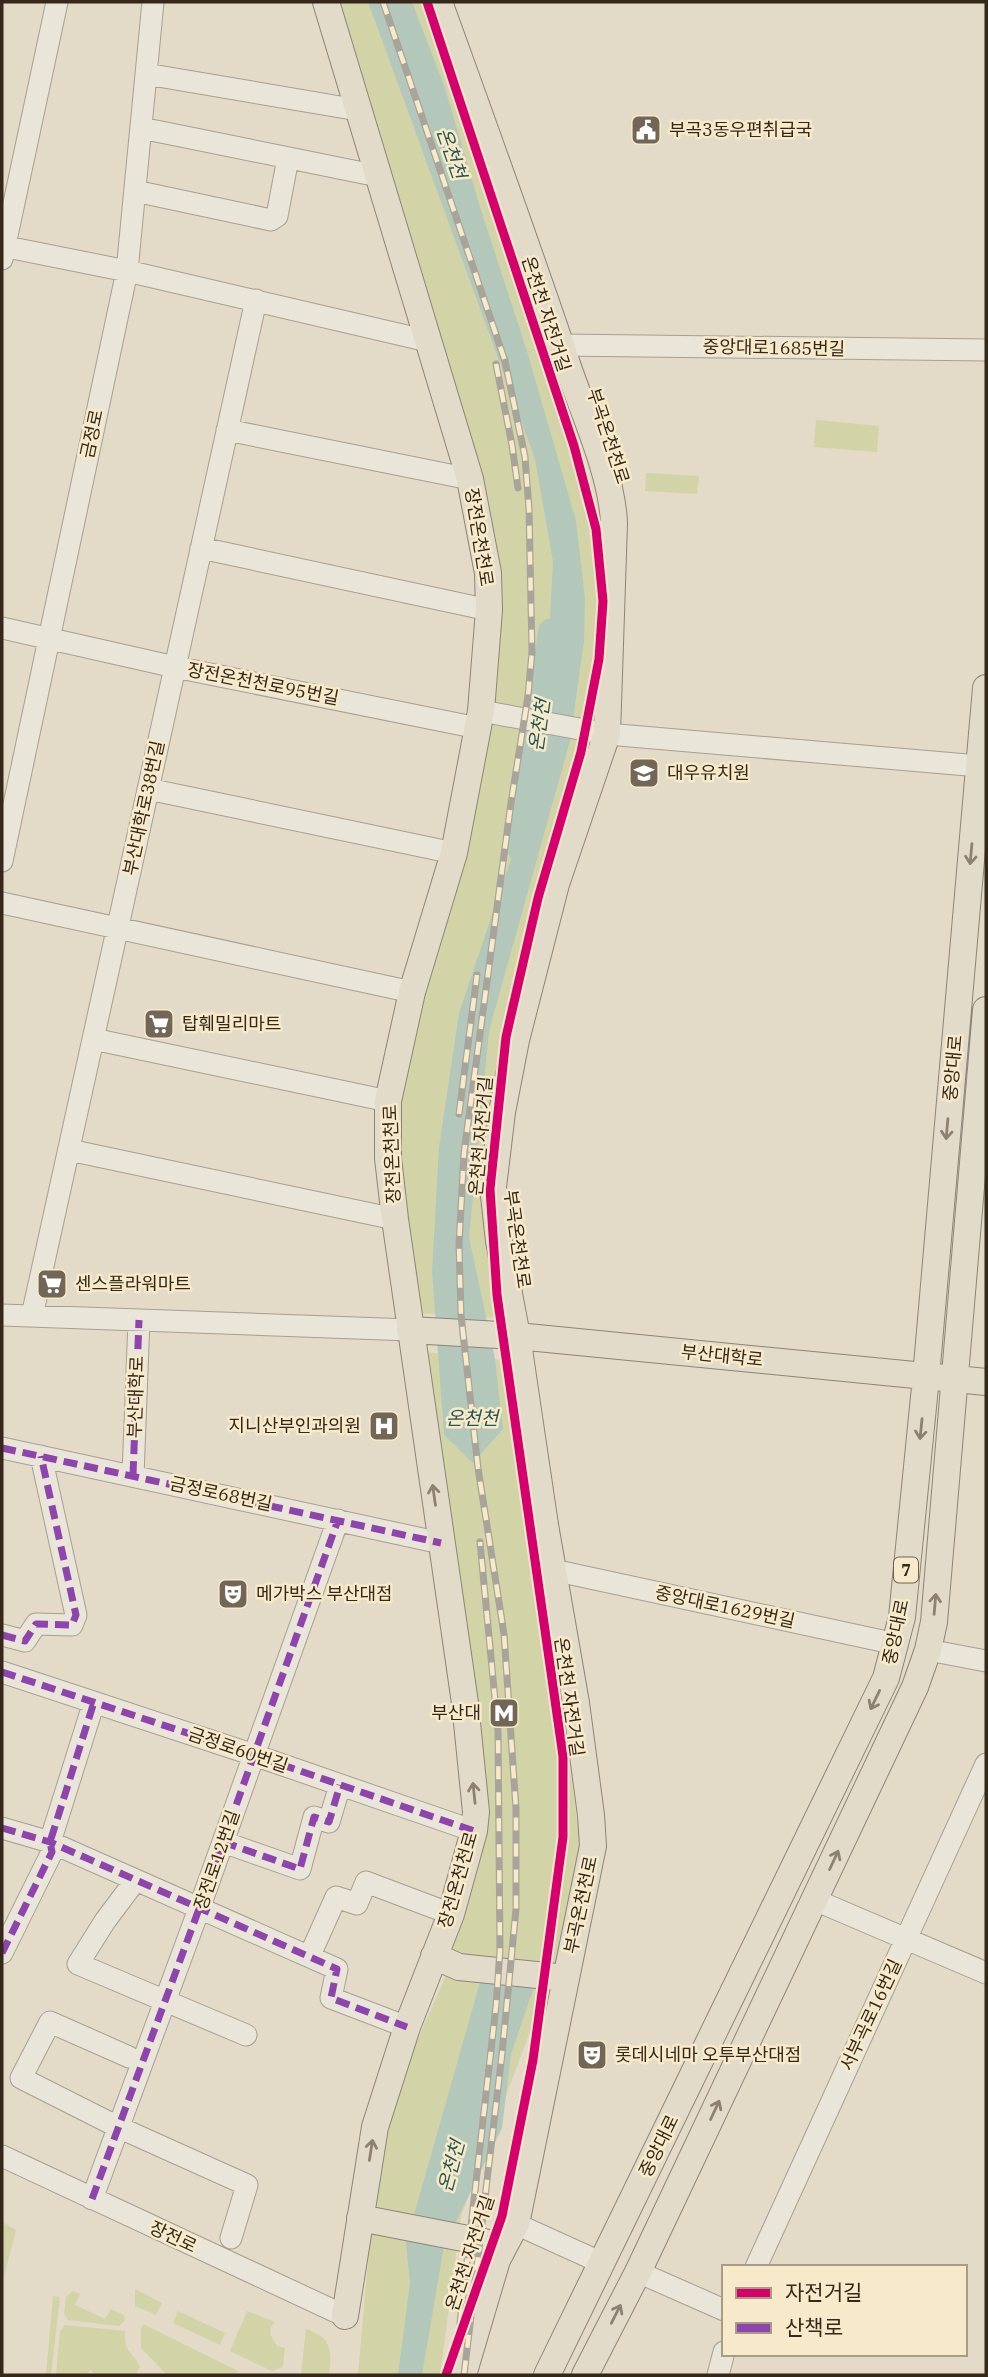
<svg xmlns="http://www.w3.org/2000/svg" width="988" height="2377" viewBox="0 0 988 2377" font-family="'IBM Plex Serif','Noto Sans KR',serif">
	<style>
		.green { fill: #d3d3a8 }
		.water { fill: #b3c8bb }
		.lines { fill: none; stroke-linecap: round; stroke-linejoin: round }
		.river { stroke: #b3c8bb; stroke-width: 28 }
		.minor-casing { stroke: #a79f91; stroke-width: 23 }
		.major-casing { stroke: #8d8478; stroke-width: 28 }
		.minor { stroke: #eae5d9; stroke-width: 21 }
		.major { stroke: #e3dbca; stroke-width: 26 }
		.rail-casing { stroke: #a9a499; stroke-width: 7 }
		.rail { stroke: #f7eaca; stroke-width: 4.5; stroke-dasharray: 13; stroke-linecap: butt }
		.quiet { stroke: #8e44ad; stroke-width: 7; stroke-dasharray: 14 7; stroke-linecap: butt }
		.cycleway-casing { stroke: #f7eaca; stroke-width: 13 }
		.cycleway { stroke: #d6006c; stroke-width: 9 }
		.oneway { stroke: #8c8172 }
		.labels { text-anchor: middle; stroke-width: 5; stroke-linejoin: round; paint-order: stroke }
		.shield { fill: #f7eaca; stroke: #6f624f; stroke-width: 2 }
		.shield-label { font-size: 16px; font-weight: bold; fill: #35271a }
		.poi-label { font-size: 18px; fill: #35271a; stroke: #f7eaca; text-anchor: start }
		.street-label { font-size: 18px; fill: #35271a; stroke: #f7eaca }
		.water-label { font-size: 19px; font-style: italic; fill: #285653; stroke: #f7eaca }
	</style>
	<rect width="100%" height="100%" fill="#e3dac7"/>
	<!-- green -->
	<path class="green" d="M332,2H434L547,330L599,511L600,722L503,1077L502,1316L497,1318L418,1313L401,1203L402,1091L500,605L496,538Z
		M816,420L879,426L877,452L814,447Z
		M646,473L699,476L697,494L645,491Z
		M425,1352L513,1361L582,1855L559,1954L461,2216L440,2375H358L370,2240L395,2092L447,1973L473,1850Z
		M2,2222L16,2230L2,2284Z
		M135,2289L162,2303L156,2315L135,2306Z
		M73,2291L80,2294L75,2305L105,2319L111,2309L124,2315L125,2321L119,2326L68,2320L64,2314L66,2297Z
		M53,2296L60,2297L51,2375H46Z
		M178,2311L225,2333L220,2345L173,2323Z
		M247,2311L275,2322L271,2327L270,2334L277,2346L285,2348L283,2367L272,2371L230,2351Z
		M143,2324L238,2371L234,2375H167L141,2348V2329Z
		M65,2325L125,2331C123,2353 133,2351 140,2367L135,2375H97L90,2370L86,2375H56L60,2331Z
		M306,2329C332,2338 332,2350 329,2375H301Z"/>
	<!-- water -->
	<path class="water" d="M368,2H412L445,88L480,207L527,351L576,521L585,598L584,641L570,741L489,1031L469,1237L495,1359L503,1429L473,1463L444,1435L432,1271L439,1147L459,1013L542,767L553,562L535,459Z
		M482,1975L535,1984L511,2054L502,2128L444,2246L422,2375H398L410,2283L406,2243Z"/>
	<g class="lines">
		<!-- river -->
		<path class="river" d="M521,848L552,632"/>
		<!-- minor casing -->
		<g class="minor-casing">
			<path id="minor" d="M146,74L358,110
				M141,128L378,176
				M135,191L271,220L277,216L288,158
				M2,246L127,271L428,341
				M2,259L57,2
				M561,345L986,350
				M227,430L470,479
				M201,548L489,610
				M2,628L175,667L478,728
				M481,711L607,734L979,766
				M148,789L454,853
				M2,861L127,271L153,2
				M2,903L412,992
				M93,1039L388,1101
				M69,1150L395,1219
				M2,1315L410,1330
				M32,1316L256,300
				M2,1448L441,1543
				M133,1475L139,1320
				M553,1570L896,1644
				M2,1635L25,1641L36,1624L72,1625L76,1615L41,1456
				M928,1650L986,1661
				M2,1672L254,1755L474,1831
				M2,1828L50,1842L337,1969L331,1998L407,2027
				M223,1842L300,1869L314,1817L329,1822L340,1785
				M135,1881L105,1921L78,1964L246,2035
				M815,1900L986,1973
				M2,1953L52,1852L50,1842L94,1702
				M310,1955L336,1897L357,1904L366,1882L451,1914
				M129,2057L50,2022L21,2078L118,2127L247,2185L231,2238
				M2,2156L345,2316
				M92,2199L199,1909L338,1520
				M516,2224L602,2263
				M756,2267L986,1764
				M638,2272L724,2310
				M718,2375L724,2352"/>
		</g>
		<!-- major casing -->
		<g class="major-casing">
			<path id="major" d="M326,2L470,479L488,573L489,610L481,711L454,853L412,992L388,1101V1158L395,1219L465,1703L476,1812L474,1831L451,1914L407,2027L375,2127L345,2316
				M439,2C483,124 528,247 569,370C585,416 612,475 614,523L607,734L556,884L516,1040L502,1112L493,1187L499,1241L517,1336L545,1525L576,1703L591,1815L593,1846L516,2224L497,2260L463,2375
				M410,1330L517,1336L986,1382
				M434,1956L459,1967L566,1978
				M360,2218L504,2246
				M547,2375L886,1678L902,1617L926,1377L986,688
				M585,2375L638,2272L915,1687L928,1650L934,1622L986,1010"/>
		</g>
		<!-- minor -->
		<use href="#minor" class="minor"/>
		<!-- major -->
		<use href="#major" class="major"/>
		<!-- rail casing -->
		<g class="rail-casing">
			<path id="rail" d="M383,2L505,361L525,457L529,509L532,652L528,696L511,803L464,1153L459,1244L461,1315L478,1468L504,1634L516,1809V1909L502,2054L464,2375
				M496,364L512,445L518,488
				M459,1114L477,975
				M460,2323L496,2006L500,1950L498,1731L480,1542"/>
		</g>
		<!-- rail -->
		<use href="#rail" class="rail"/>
		<!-- quiet -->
		<path class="quiet" d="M2,1448L441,1543
			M133,1475L139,1320
			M2,1635L25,1641L36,1624L72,1625L76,1615L41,1456
			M2,1672L254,1755L474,1831
			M2,1828L50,1842L337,1969L331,1998L407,2027
			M223,1842L300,1869L314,1817L329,1822L340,1785
			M2,1953L52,1852L50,1842L94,1702
			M92,2199L199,1909L338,1520"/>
		<!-- cycleway casing -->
		<g class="cycleway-casing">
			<path id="cycleway" d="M427,2L574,446L596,529L603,601L599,659L581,752L538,898L506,1037L490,1189L497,1295L563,1756V1837L533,2060L502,2216L446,2375"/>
		</g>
		<!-- cycleway -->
		<use href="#cycleway" class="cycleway"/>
	</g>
	<!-- one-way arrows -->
	<defs><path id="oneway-shaft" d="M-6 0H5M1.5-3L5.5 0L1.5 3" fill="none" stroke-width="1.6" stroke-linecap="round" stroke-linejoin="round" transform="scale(1.75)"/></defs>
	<g class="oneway">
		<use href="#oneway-shaft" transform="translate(971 854) rotate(95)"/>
		<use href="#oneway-shaft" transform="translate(947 1129) rotate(95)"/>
		<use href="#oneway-shaft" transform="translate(921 1429) rotate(96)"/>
		<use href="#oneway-shaft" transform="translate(434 1495) rotate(-98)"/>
		<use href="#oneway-shaft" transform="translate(935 1604) rotate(-85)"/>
		<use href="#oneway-shaft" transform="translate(875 1700) rotate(116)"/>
		<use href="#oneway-shaft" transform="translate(474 1793) rotate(-96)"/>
		<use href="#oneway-shaft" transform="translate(834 1860) rotate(-65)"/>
		<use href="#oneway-shaft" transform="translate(715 2110) rotate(-65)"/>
		<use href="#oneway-shaft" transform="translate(371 2150) rotate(-81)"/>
		<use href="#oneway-shaft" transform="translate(616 2314) rotate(-63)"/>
	</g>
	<!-- icons -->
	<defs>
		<g id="civic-square" transform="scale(1.575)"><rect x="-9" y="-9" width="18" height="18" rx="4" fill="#726657" stroke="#f7eaca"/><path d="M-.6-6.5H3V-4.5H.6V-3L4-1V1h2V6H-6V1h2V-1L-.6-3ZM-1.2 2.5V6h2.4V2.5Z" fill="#fff"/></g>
		<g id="school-square" transform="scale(1.575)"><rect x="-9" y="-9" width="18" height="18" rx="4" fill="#726657" stroke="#f7eaca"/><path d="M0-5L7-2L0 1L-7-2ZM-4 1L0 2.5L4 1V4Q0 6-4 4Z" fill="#fff"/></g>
		<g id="supermarket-square" transform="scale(1.575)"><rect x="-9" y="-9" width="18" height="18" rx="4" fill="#726657" stroke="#f7eaca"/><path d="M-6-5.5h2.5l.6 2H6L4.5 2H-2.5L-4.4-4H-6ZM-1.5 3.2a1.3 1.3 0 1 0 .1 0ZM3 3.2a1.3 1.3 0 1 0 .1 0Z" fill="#fff"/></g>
		<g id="hospital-square" transform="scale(1.575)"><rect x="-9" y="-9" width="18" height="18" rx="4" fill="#726657" stroke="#f7eaca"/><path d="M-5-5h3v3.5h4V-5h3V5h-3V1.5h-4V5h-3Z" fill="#fff"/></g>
		<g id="theatre-square" transform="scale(1.575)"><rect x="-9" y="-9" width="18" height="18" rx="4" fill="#726657" stroke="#f7eaca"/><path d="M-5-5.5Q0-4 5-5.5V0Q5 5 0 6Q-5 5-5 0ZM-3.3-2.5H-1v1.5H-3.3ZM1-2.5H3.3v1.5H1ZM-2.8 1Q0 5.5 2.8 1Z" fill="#fff"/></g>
		<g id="metro-square" transform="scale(1.575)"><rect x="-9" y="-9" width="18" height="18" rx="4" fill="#726657" stroke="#f7eaca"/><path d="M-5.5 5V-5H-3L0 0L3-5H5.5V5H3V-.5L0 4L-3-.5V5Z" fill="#fff"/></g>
	</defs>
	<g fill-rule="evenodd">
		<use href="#civic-square" x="646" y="130"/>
		<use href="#school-square" x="644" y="773"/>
		<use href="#supermarket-square" x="159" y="1024"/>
		<use href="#supermarket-square" x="52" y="1284"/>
		<use href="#hospital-square" x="384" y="1426"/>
		<use href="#theatre-square" x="233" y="1594"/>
		<use href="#metro-square" x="504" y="1713"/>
		<use href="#theatre-square" x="592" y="2055"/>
	</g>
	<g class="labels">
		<!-- shield labels -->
		<rect class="shield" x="894" y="1557.5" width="24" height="25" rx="5"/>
		<g class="shield-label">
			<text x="906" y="1576">7</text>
		</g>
		<!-- poi labels -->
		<g class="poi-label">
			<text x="669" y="136">부곡3동우편취급국</text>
			<text x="667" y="779">대우유치원</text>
			<text x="182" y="1030">탑훼밀리마트</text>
			<text x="75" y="1290">센스플라워마트</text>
			<text x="361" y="1432" text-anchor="end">지니산부인과의원</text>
			<text x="256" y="1600">메가박스 부산대점</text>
			<text x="481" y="1719" text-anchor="end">부산대</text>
			<text x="615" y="2061">롯데시네마 오투부산대점</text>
		</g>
		<!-- street labels -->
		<g class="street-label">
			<text transform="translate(546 314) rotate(72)" y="6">온천천 자전거길</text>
			<text transform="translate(774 348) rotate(1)" y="6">중앙대로1685번길</text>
			<text transform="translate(92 434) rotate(-78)" y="6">금정로</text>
			<text transform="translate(608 436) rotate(72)" y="6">부곡온천천로</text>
			<text transform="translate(479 537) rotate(81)" y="6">장전온천천로</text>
			<text transform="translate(263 684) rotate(11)" y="6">장전온천천로95번길</text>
			<text transform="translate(144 808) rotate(-78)" y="6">부산대학로38번길</text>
			<text transform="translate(953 1068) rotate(-85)" y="6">중앙대로</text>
			<text transform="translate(481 1136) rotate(-85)" y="6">온천천 자전거길</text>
			<text transform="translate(392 1154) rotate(-92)" y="6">장전온천천로</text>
			<text transform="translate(517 1239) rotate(82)" y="6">부곡온천천로</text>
			<text transform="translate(722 1356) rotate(6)" y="6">부산대학로</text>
			<text transform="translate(136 1397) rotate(-88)" y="6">부산대학로</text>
			<text transform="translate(221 1494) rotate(12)" y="6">금정로68번길</text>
			<text transform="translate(725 1607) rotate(12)" y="6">중앙대로1629번길</text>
			<text transform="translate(896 1632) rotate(-78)" y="6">중앙대로</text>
			<text transform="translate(569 1697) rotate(82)" y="6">온천천 자전거길</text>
			<text transform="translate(238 1750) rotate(19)" y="6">금정로60번길</text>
			<text transform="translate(217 1860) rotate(-71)" y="6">장전로12번길</text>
			<text transform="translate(458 1880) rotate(-74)" y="6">장전온천천로</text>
			<text transform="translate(581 1905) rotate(-78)" y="6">부곡온천천로</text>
			<text transform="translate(871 2015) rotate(-65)" y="6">서부곡로16번길</text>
			<text transform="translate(659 2146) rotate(-64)" y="6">중앙대로</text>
			<text transform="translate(173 2237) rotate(25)" y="6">장전로</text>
			<text transform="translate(470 2253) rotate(-72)" y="6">온천천 자전거길</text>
		</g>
		<!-- water labels -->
		<g class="water-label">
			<text transform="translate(452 153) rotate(71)" y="7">온천천</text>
			<text transform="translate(539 725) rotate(-82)" y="7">온천천</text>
			<text x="472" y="1425">온천천</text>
			<text transform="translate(451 2166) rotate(-75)" y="7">온천천</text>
		</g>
	</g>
	<!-- border -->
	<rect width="988" height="2377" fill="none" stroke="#35271a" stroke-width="7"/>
	<!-- legend -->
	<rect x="722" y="2265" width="245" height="91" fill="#f7eaca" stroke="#a99c84" stroke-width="2"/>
	<rect x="736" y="2288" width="35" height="10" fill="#d6006c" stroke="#a99c84" stroke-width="2"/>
	<text x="785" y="2300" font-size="21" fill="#35271a">자전거길</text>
	<rect x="736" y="2323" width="35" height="10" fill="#8e44ad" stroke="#a99c84" stroke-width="2"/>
	<text x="785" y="2335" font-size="21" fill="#35271a">산책로</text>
</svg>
